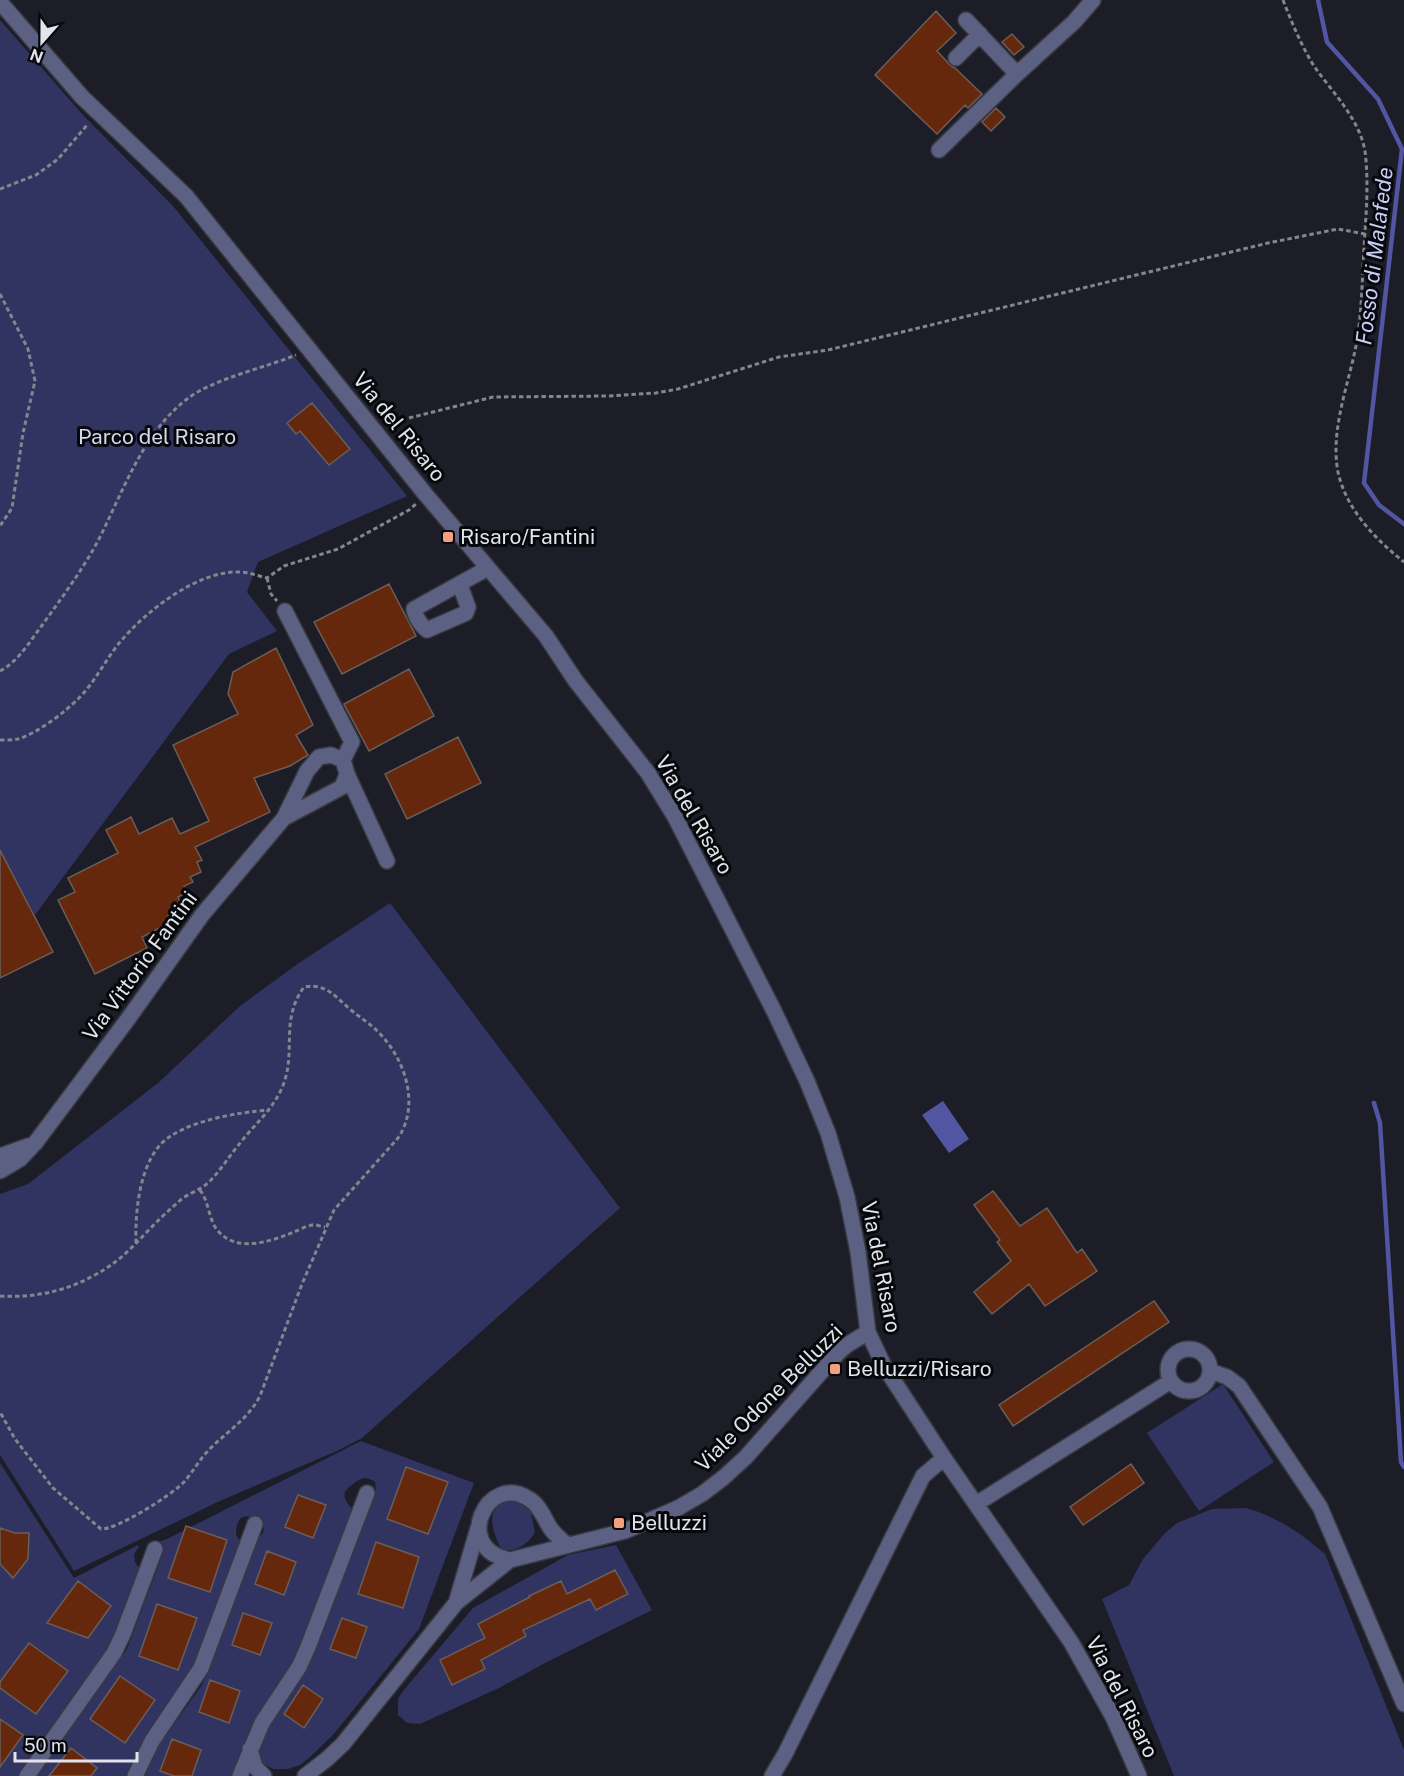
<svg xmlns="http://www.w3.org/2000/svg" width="1404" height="1776" viewBox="0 0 1404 1776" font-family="'Public Sans',sans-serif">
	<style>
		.green { fill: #313361 }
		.water { fill: #5255a2 }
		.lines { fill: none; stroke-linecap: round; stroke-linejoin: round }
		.stream { stroke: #5255a2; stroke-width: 4.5 }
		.building { fill: #66280c; stroke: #6b5e59; stroke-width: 1.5 }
		.minor-casing { stroke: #383942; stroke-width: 18 }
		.path { stroke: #84858d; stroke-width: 3; stroke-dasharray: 4.5 3; stroke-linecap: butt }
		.minor { stroke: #5c6083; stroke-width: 15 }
		.poi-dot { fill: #f2a080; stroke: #07080c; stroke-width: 2 }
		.labels { text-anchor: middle; stroke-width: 6; stroke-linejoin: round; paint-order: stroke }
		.street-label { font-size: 21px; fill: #e3e4eb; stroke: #07080c }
		.park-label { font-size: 21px; fill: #d4d7ed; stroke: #07080c }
		.poi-label { font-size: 21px; fill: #e3e4eb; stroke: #07080c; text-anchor: start }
		.water-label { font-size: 22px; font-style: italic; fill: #c8cdf9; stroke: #07080c }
	</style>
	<rect width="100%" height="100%" fill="#1c1d27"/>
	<!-- green -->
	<path class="green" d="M0,20L83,115L173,206L407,496L258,562L247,592L277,631L229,654L35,915L0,850Z
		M390,903L620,1208L362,1438L337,1451L222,1500L74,1571L0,1455V1194L28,1184L158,1083L240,1006L296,965Z
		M1223,1384L1274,1462L1199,1511L1147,1433Z
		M361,1441L474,1483L419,1629L333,1735L309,1758L300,1765L288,1769H273L260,1762L257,1750L266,1729L306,1672L376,1490L375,1482C362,1473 356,1482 345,1491C343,1499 348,1505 354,1510L303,1646L233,1776H141L147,1762L202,1685L259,1535H262L264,1529L262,1523C246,1512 236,1514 236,1535L241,1542L194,1672L136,1757L128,1776H37L127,1649L161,1559L160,1555L149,1545L167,1539Z
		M0,1463L74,1578L138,1545L139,1547L134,1554L135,1562L141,1571L114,1641L21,1776H0Z
		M513,1497L530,1509L535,1532C529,1544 511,1556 500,1547C490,1524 485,1509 513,1497Z
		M1245,1508C1275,1515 1302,1534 1325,1554L1404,1750V1776H1174L1102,1599L1129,1585L1143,1559L1165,1533L1177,1523L1212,1509Z
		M616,1545L652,1610L547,1662L499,1688L420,1724L407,1723L398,1715V1699L403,1691L473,1608L568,1555Z"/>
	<!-- water -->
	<path class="water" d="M943,1101L969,1139L949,1153L922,1115Z"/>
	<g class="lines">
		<!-- stream -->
		<path class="stream" d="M1318,0L1327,42L1378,99L1402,149L1364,483L1379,505L1404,524
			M1374,1103L1380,1123L1401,1462L1404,1467"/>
	</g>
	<!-- building -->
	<path class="building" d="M936,11L956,33L937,51L950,65L955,68L982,94L968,108L965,105L937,134L875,75Z
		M1012,34L1024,47L1014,55L1002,42Z
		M996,108L1005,117L991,131L982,122Z
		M312,403L350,449L329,465L300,431L296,434L287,423Z
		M389,584L416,636L342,674L314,622Z
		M276,648L313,725L296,735L308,755L290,766L254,778L270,812L195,847L202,860L197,862L201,872L190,877L193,882L184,886L187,892L178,897L180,902L171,906L175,913L168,916L171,922L142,937L147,948L95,974L58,900L75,892L68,878L118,853L106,830L131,817L139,834L172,818L180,834L209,821L173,745L238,714L228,694L233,672Z
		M409,669L434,716L369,751L344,704Z
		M458,737L481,783L407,819L385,774Z
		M0,850L53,952L0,978Z
		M993,1191L1020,1226L1047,1208L1077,1253L1082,1249L1097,1271L1045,1306L1029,1284L992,1314L974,1292L1011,1261L997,1242L1000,1240L974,1205Z
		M1154,1301L1169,1322L1013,1426L999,1405Z
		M1131,1464L1144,1483L1083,1525L1070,1507Z
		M406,1467L448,1482L428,1534L387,1519Z
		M298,1495L326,1505L313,1538L285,1527Z
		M186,1526L227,1540L210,1592L168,1578Z
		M0,1528L15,1533H29L28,1559L13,1578L0,1564Z
		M376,1542L419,1557L403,1608L358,1594Z
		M267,1551L296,1562L284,1595L255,1584Z
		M615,1570L628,1594L596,1610L590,1599L523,1630L526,1636L481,1660L485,1669L452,1685L440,1660L485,1638L478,1624L530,1597L529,1596L561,1581L567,1594Z
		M78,1581L111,1606L88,1638L47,1623Z
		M157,1604L197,1618L178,1670L139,1656Z
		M243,1613L272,1623L260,1655L232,1645Z
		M342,1618L367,1627L356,1658L330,1649Z
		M29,1643L68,1671L36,1714L0,1688V1682Z
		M120,1676L155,1700L125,1743L90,1719Z
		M210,1680L240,1691L229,1723L199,1712Z
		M303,1685L323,1699L304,1728L284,1714Z
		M0,1719L23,1735L0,1767Z
		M172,1739L201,1750L192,1776H174L160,1771Z
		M71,1748L97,1768L91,1776H49Z"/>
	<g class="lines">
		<!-- minor casing -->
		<g class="minor-casing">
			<path id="minor" d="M0,2L82,97L186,196L426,495L546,636L575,680L648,773L675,817L774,1011L807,1081L828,1133L847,1197L858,1252L868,1332L884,1366L944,1458L1071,1642L1113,1717L1139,1776
				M966,20L1017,74L1074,22L1093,0
				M956,58L980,34
				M939,150L1017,74
				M460,585L468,607L466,613L427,630C421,626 415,616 414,609L488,568
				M285,611L352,742L343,760
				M347,774L387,861
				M0,1156L28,1146
				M0,1171L20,1159L36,1142L128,1019L202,915L284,818L307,771L319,757L331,755L343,760L347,774L342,787L284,818
				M1168 1370a21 21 0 1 1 42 0a21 21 0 1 1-42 0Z
				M1210,1371L1227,1377L1239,1386L1320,1507L1404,1704
				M976,1504L1171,1381
				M567,1545C562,1540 555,1535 551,1529C544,1519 540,1505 529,1499C487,1471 451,1549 510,1560L625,1531L678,1508L702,1494L723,1478L746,1457L838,1353L847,1345L868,1332
				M456,1603L478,1528
				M250,1749L255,1767L264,1776
				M27,1776L114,1653L123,1634L155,1549
				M135,1776L152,1741L201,1668L255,1524
				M240,1776L262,1723L299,1667L308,1647L367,1493
				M305,1776L327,1759L343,1744L456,1603L510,1560
				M772,1776L785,1754L923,1476L944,1458"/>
		</g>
		<!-- path -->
		<path class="path" d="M1283,0C1292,23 1301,45 1314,66C1332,92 1359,118 1365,151C1369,183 1366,215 1364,247C1362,280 1362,314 1356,346C1348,386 1330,431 1338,472C1346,509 1375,539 1404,562
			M0,189L36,175L58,159L88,124
			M0,294L28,349L35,381L23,433L12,508L0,526
			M388,426L409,418L493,397L608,396L656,393L678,389L779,357L828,350L1268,243L1338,229L1365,234
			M267,578L271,594L277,601
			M0,671C19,661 30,641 43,624C63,596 84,568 100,537C124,489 143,433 187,399C213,379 264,368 296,355
			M0,740C6,740 13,740 18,739C38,733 65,712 79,698C95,682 106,659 120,642C146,611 198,570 240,572C249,572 258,576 267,578L284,566L338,549L409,510L416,504
			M200,1190C210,1203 208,1221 219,1232C238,1253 272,1241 294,1232C299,1230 306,1226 312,1225C316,1224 321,1227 325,1227
			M136,1243C135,1213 139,1169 160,1145C182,1121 239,1112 270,1110
			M0,1296C32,1298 64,1292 93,1276C126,1259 139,1238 165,1214C173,1207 181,1198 190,1194C197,1190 204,1187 209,1182C221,1170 230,1155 241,1142C254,1125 270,1112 280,1092C299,1055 278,1023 304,987C327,983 335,997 351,1010C358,1016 366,1021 373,1027C403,1053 422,1103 398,1138L334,1210L302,1284L260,1396C247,1421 224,1433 206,1453C198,1462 192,1473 184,1482C172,1495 116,1530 101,1529L53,1488L15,1439L0,1412"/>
		<!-- minor -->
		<use href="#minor" class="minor"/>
	</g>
	<!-- markers -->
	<g class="poi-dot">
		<rect x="442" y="531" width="12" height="12" rx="3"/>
		<rect x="829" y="1363" width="12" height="12" rx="3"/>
		<rect x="613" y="1517" width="12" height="12" rx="3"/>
	</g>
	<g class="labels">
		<!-- street labels -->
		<g class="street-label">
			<text transform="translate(399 427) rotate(51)" y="7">Via del Risaro</text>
			<text transform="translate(694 815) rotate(60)" y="7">Via del Risaro</text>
			<text transform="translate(140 966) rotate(-54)" y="7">Via Vittorio Fantini</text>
			<text transform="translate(881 1267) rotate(79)" y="7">Via del Risaro</text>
			<text transform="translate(769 1398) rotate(-45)" y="7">Viale Odone Belluzzi</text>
			<text transform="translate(1122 1697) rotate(63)" y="7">Via del Risaro</text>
		</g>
		<!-- park labels -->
		<g class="park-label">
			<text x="157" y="444">Parco del Risaro</text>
		</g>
		<!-- poi labels -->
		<g class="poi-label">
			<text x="460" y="544">Risaro/Fantini</text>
			<text x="847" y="1376">Belluzzi/Risaro</text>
			<text x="631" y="1530">Belluzzi</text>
		</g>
		<!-- water labels -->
		<g class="water-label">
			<text transform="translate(1374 256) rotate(-83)" y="8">Fosso di Malafede</text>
		</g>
	</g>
	<!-- north arrow -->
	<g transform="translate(42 42) rotate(201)" stroke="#07080c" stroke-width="4.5" paint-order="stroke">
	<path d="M0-4.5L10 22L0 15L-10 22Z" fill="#e3e4eb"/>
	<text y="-9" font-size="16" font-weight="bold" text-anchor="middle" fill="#e3e4eb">N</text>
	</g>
	<!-- scale -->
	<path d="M15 1752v9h122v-9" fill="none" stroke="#e3e4eb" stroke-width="3"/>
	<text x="24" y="1752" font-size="18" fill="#e3e4eb" stroke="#07080c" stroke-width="4.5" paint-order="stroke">50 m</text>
</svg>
